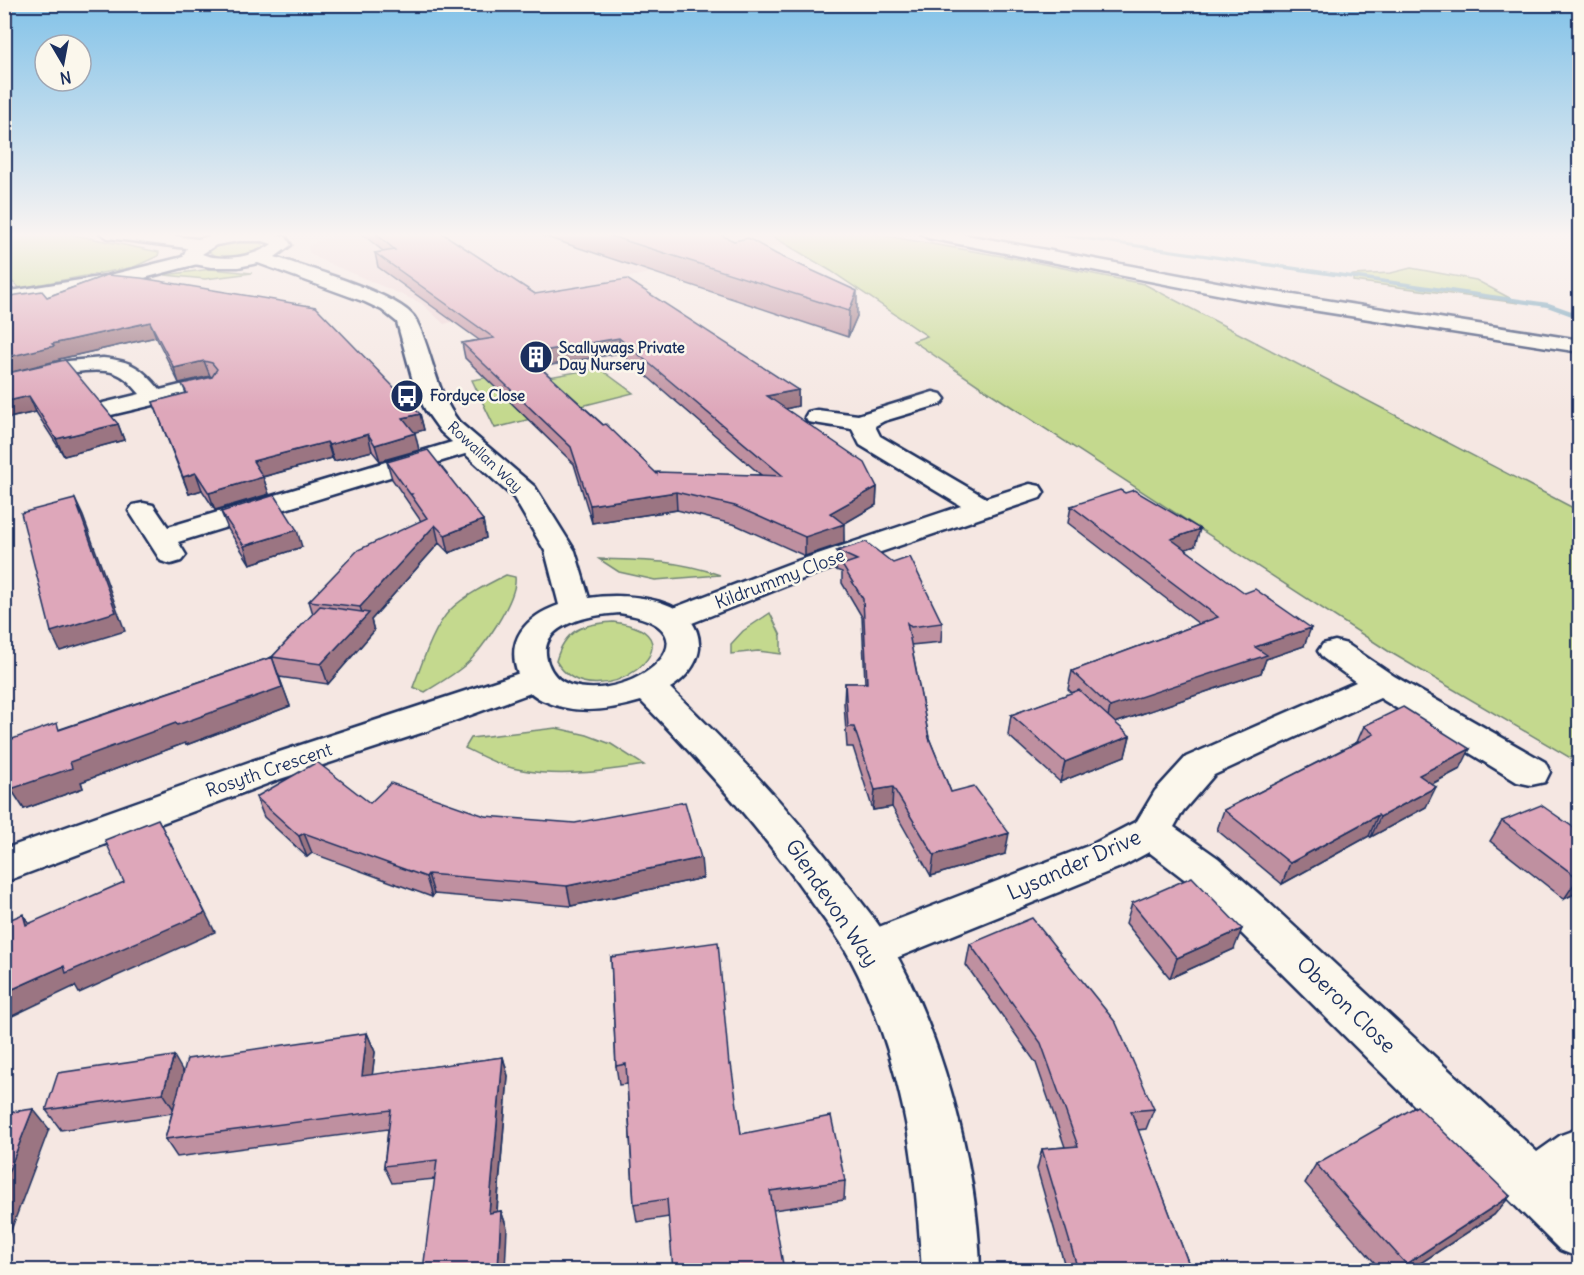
<svg xmlns="http://www.w3.org/2000/svg" width="1584" height="1275" viewBox="0 0 1584 1275" font-family="Delius,sans-serif">
	<style>
		.built { fill: #eed4d6 }
		.green { fill: #c4d98e; stroke: #708476; stroke-width: 1.5 }
		.lines { fill: none; stroke-linecap: round; stroke-linejoin: round }
		.stream { fill: #5d94b0; fill-rule: evenodd }
		.street-casing { stroke: #1b2f5e; stroke-width: 5 }
		.secondary-casing { stroke: #1b2f5e; stroke-width: 5 }
		.street { fill: #fbf7ec; fill-rule: evenodd }
		.secondary { fill: #fbf7ec; fill-rule: evenodd }
		.wall { fill: #bf90a0; stroke: #1b2f5e; stroke-width: 1.5; fill-rule: evenodd }
		.shaded-wall { fill: #9b7582; stroke: #1b2f5e; stroke-width: 1.5 }
		.building { fill: #dea7ba; stroke: #1b2f5e; stroke-width: 1.5; fill-rule: evenodd }
		.labels { text-anchor: middle; stroke-width: 5; stroke-linejoin: round; paint-order: stroke }
		.far-poi-label { font-size: 15px; font-weight: bold; fill: #1b2f5e; stroke: #fbf7ec; text-anchor: start }
		.far-street-label { font-size: 15px; fill: #1b2f5e; stroke: #fbf7ec }
		.street-label { font-size: 18px; fill: #1b2f5e; stroke: #fbf7ec }
		.near-street-label { font-size: 21px; fill: #1b2f5e; stroke: #fbf7ec }
	</style>
	<rect width="100%" height="100%" fill="#f5e7e2"/>
	<filter id="ink" filterUnits="userSpaceOnUse"><feTurbulence type="fractalNoise" baseFrequency=".0167" numOctaves="2"/><feDisplacementMap in="SourceGraphic" scale="12" xChannelSelector="R" yChannelSelector="G"/><feConvolveMatrix kernelMatrix="1 2 1 2 8 2 1 2 1" color-interpolation-filters="sRGB"/></filter>
	<g filter="url(#ink)">
		<!-- built -->
		<path class="built" d="M343,233H767L787,244L611,281L444,324L421,303L319,259L309,252L308,246L325,238Z"/>
		<!-- green -->
		<path class="green" d="M5,233H65L159,252L158,256L134,267L20,288L5,276Z
			M767,233H869L1013,258L1144,284L1579,511V763L1388,651L978,385L913,341L927,336L831,271Z
			M237,241L259,242L264,246C252,257 222,262 209,252L220,244Z
			M1411,268L1476,280L1519,303L1353,281V275L1391,273Z
			M211,269L252,273L205,279L165,275Z
			M599,368L633,393L495,428L472,380L532,370L538,379Z
			M599,559C644,560 676,560 720,575L655,580L619,572Z
			M506,575L515,577C518,598 481,653 464,666C452,676 438,684 425,692L413,687C422,664 433,628 450,610C464,596 488,584 506,575Z
			M770,613L781,636V654L758,651L731,654V644L743,631Z
			M613,622C713,634 594,725 556,661C565,629 583,624 613,622Z
			M556,728L587,735L611,744L644,765C605,771 562,778 522,770C502,767 483,757 465,748L471,738Z"/>
		<g class="lines">
			<!-- stream -->
			<path class="stream" d="M1038,233H1058L1549,303L1580,314V319L1547,307Z"/>
			<!-- street casing -->
			<g class="street-casing">
				<path id="street" d="M195,254L201,255L204,259L201,263L106,288L4,304V292L106,276Z
					M103,358C132,361 142,368 160,390L209,378L217,380L220,385L217,390L111,415L103,413L99,408L103,403L140,394C133,386 126,377 115,373C86,364 34,382 4,389V375L68,361Z
					M933,392L941,394L945,399L941,404L884,421L875,426L880,436L986,498L1030,484L1040,486L1044,492L1040,498L813,575L682,627L671,630L660,627L655,620L660,613L791,563L961,506L860,445L852,429L808,422L805,417L808,412L817,410L858,415Z
					M469,437L478,440L482,445L478,450L178,542L186,555L181,561L171,564L161,561L129,511L133,505L143,503L153,505L168,527Z
					M1335,641L1347,644L1394,676L1545,762L1550,772L1545,782L1531,785L1517,782L1380,698L1214,775L1183,811L1174,827L1218,858L1268,902L1537,1152L1561,1135L1580,1128V1188L1578,1189L1580,1191V1258L1560,1250L1236,928L1188,882L1149,852L1123,866L869,969L853,963L846,950L853,937L1093,844L1137,821L1155,791L1186,757L1356,682L1323,658L1318,651L1323,644Z
					M535,668L547,671L552,679L547,687L424,732L280,779L4,882V849L252,761Z"/>
			</g>
			<!-- secondary casing -->
			<g class="secondary-casing">
				<path id="secondary" d="M100,233H150L198,239L222,233H274L286,237L291,245L275,257C304,267 404,295 416,320C434,356 434,389 459,422L535,487L575,551L589,598C625,592 703,597 699,649C697,665 684,680 670,688C731,747 789,808 841,876C855,894 869,911 882,930C939,1021 978,1163 980,1270H922C918,1216 915,1162 903,1108C892,1057 875,1005 850,958C839,937 823,918 809,898C759,827 702,763 641,701C611,710 577,715 547,702C533,697 523,687 518,674C505,639 527,616 559,605L545,551L514,498L441,432L426,411L416,392L397,322L382,310L365,302L258,263L238,267H211L194,264L183,256L187,248L108,238ZM239,241H263L272,244C255,257 222,262 202,254L216,245ZM619,613C725,628 634,705 570,685C559,681 552,674 548,663C534,623 593,615 619,613Z
					M920,233H956L1248,288L1580,340V352L1248,300L928,238Z"/>
			</g>
			<!-- street -->
			<use href="#street" class="street"/>
			<!-- secondary -->
			<use href="#secondary" class="secondary"/>
		</g>
		<!-- wall -->
		<path class="wall" d="M361,233H442L535,294L798,390V406L785,409L877,487L876,505L843,524L844,543L805,556L736,525L677,510L592,523L574,464L465,358L462,343L479,340L378,267L375,253L384,252ZM620,353L761,475L657,474L540,367Z
			M534,233H717L857,316L848,337Z
			M107,275L420,414L424,430L414,432L419,450L380,461L372,451L334,461L332,458L263,477L269,494L215,510L202,490L189,494L153,402L186,393L182,384L212,377L210,376L179,383L156,337L59,359L60,360L13,372L118,424L124,440L64,456L36,412L4,419V297H47Z
			M387,462L483,520L486,538L449,553L439,543L371,620L374,631L328,684L279,677L290,706L186,745L185,743L81,782L83,788L24,809L60,729L272,657L313,614L309,601L421,521L392,479Z
			M1071,506L1195,546L1185,549L1304,646L1266,659L1261,673L1115,723L1130,736L1125,756L1060,782L1008,735L1011,715L1072,693L1068,689L1072,671L1199,624L1068,523Z
			M221,512L302,547L250,564L228,529Z
			M866,542L942,623L941,642L911,645L929,738L951,792L1005,854L931,876L892,807L873,810L853,747H847L844,703L845,683H865L862,617L842,583V572L836,570L837,551Z
			M1364,726L1460,769L1432,784L1426,807L1371,837L1369,836L1282,884L1217,830L1224,810L1357,742Z
			M256,797L370,803L485,816L703,878L571,906L434,894L432,897L312,853L307,857L264,817Z
			M1502,821L1580,832V891L1564,899L1490,841Z
			M1132,903L1234,949L1170,978L1126,923Z
			M970,944L1154,1109L1146,1129L1138,1130L1191,1270H1066L1037,1169L1042,1149L1065,1147L1036,1063L966,965Z
			M611,957L729,1065L741,1134L845,1181L844,1200L773,1210L669,1217L637,1222L634,1204L627,1084L619,1085L616,1066Z
			M367,1033L375,1052L372,1075L503,1057L508,1076L497,1212L501,1211L507,1228L435,1179L392,1183L384,1166L388,1129L177,1157L165,1139L172,1113L61,1130L46,1110L183,1072Z
			M1316,1164L1510,1196L1494,1215L1410,1270H1381L1305,1183Z"/>
		<!-- shaded-wall -->
		<path class="shaded-wall" d="M857,291V316L848,337L849,311Z
			M150,322L156,337L59,359L60,360L4,374V358L52,344Z
			M619,338L620,353L528,369L525,354Z
			M204,361L210,376L179,383L174,368Z
			M798,390V406L767,413V396Z
			M29,396L36,412L4,419V402Z
			M420,414L424,430L407,434L403,418Z
			M118,424L124,440L64,456L56,439Z
			M415,433L419,450L380,461L375,445Z
			M368,434L372,451L334,461L329,445Z
			M327,442L332,458L258,478L253,461Z
			M196,473L202,490L189,494L183,477Z
			M263,477L269,494L215,510L209,493Z
			M877,487L876,505L840,526L844,524V543L805,556V537L830,513Z
			M676,492L677,510L592,523L590,505Z
			M75,499L83,516L125,631L60,651L51,632Z
			M483,520L486,538L449,553L445,535Z
			M435,525L439,543L371,620L374,631L328,684L321,664L364,618L360,607Z
			M1200,529L1195,546L1167,556L1171,539Z
			M297,530L302,547L250,564L244,546Z
			M1311,628L1304,646L1266,659L1261,673L1106,726L1110,707L1255,647Z
			M272,657L290,706L186,745L185,743L81,782L83,788L24,809L11,789Z
			M1130,736L1125,756L1060,782L1065,762Z
			M1470,749L1460,769L1410,795L1419,775Z
			M893,787L892,807L873,810L875,790Z
			M1436,787L1426,807L1371,837L1380,817Z
			M1378,815L1369,836L1282,884L1290,863Z
			M158,819L215,932L79,993L75,986L4,1020V993L64,966L205,913Z
			M304,833L312,853L307,857L299,836Z
			M1009,833L1005,854L931,876L934,855Z
			M701,858L703,878L571,906L567,886Z
			M428,874L434,894L432,897L426,877Z
			M1580,877V891L1564,899L1578,878Z
			M23,914L36,934L26,925Z
			M1242,929L1234,949L1170,978L1177,958Z
			M367,1033L375,1052L370,1094L362,1076Z
			M174,1056L186,1077L176,1113L163,1093Z
			M503,1057L508,1076L495,1231L489,1213Z
			M33,1109L49,1129L4,1249V1183Z
			M1510,1196L1494,1215L1410,1270H1401L1406,1264Z
			M501,1211L507,1228L505,1270H498Z"/>
		<!-- building -->
		<path class="building" d="M375,233H442L535,294L627,279L798,390L767,396L865,463L877,487L830,513L844,524L805,537L735,506L676,492L590,505L571,447L462,343L494,338L375,253L395,250ZM619,338L783,476L657,472V474L606,424L603,425L525,354Z
			M601,233H717L734,241L748,238L776,254L857,291L849,311Z
			M107,275L141,278L316,307L420,414L403,418L415,433L375,445L368,434L329,445L327,442L253,461L263,477L209,493L196,473L183,477L153,402L187,393L182,384L212,377L217,369L212,363L204,361L174,368L150,322L52,344L54,346L4,358V297L42,291L47,297Z
			M65,360L118,424L56,439L29,396L4,402V374Z
			M428,450L483,520L445,535L435,525L360,607L309,601L358,550L427,518L411,495L412,494H410L387,462Z
			M1120,490L1125,493L1134,490L1200,529L1171,539L1245,593L1255,589L1311,628L1255,647L1267,655L1110,707L1072,671L1218,617L1071,506Z
			M275,495L297,530L244,546L221,512Z
			M75,499L116,612L51,632L21,513Z
			M866,542L893,563L910,557L942,623L911,627L907,623L929,738L951,792L974,786L1009,833L934,855L893,787L875,790L854,727H848L845,683H867L863,599L842,565L857,560L837,551Z
			M320,606L369,613L321,664L272,657L282,687L177,725L176,723L70,762L72,768L11,789L4,755V742L57,723L59,730L272,657Z
			M1079,690L1130,736L1065,762L1011,715Z
			M1403,707L1470,749L1419,775L1436,787L1380,817L1378,815L1290,863L1224,810L1374,734L1364,726Z
			M317,762L370,803L391,783L485,816L575,823L685,802L701,858L567,886L428,874L426,877L304,833L299,836L256,797Z
			M1541,805L1580,832V877L1578,878L1502,821Z
			M158,819L205,913L66,973L64,966L4,993V922L23,914L26,925L124,882L105,840Z
			M1192,877L1242,929L1177,958L1132,903Z
			M1032,918L1116,1023L1154,1109L1131,1111L1191,1270H1078L1042,1149L1078,1146L1041,1043L970,944Z
			M718,942L729,1065L731,1064L741,1134L831,1116L845,1181L770,1191L784,1270H673L667,1199L634,1204L626,1064L616,1066L611,957Z
			M367,1033L362,1076L503,1057L489,1213L501,1211L498,1270H423L437,1160L384,1166L391,1110L165,1139L187,1059Z
			M174,1056L163,1093L46,1110L58,1073Z
			M1417,1106L1510,1196L1406,1264L1316,1164Z
			M33,1109L4,1183V1113Z"/>
	</g>
	<!-- sky -->
	<linearGradient id="sky" x2="0" y2="1"><stop stop-color="#82c2e8"/><stop offset="0.57" stop-color="#faf4f2"/><stop offset="1" stop-color="#faf4f2" stop-opacity="0"/></linearGradient>
	<rect width="1584" height="412" fill="url(#sky)"/>
	<!-- icons -->
	<defs>
		<g id="building-disc" transform="scale(1.725)"><circle r="9.5" fill="#1b2f5e" stroke="#fbf7ec"/><path d="M-4-6H4V6H1V3H-1V6H-4ZM-2.5-4.3h1.7v1.8h-1.7ZM.8-4.3h1.7v1.8H.8ZM-2.5-1h1.7V.8h-1.7ZM.8-1h1.7V.8H.8Z" fill="#fff"/></g>
		<g id="bus-disc" transform="scale(1.725)"><circle r="9.5" fill="#1b2f5e" stroke="#fbf7ec"/><path d="M-5-6H5V4H4V6H2V4H-2V6H-4V4H-5ZM-3.5-4V0h7V-4ZM-3.5 1.2v1.5H-2V1.2ZM2 1.2v1.5H3.5V1.2Z" fill="#fff"/></g>
	</defs>
	<g fill-rule="evenodd">
		<use href="#building-disc" x="536" y="357"/>
		<use href="#bus-disc" x="407" y="396"/>
	</g>
	<g class="labels">
		<!-- far-poi labels -->
		<g class="far-poi-label">
			<text x="559" y="353">Scallywags Private<tspan x="559" dy="17">Day Nursery</tspan></text>
			<text x="430" y="401">Fordyce Close</text>
		</g>
		<!-- far-street labels -->
		<g class="far-street-label">
			<text transform="translate(485 457) rotate(43)" y="5">Rowallan Way</text>
		</g>
		<!-- street labels -->
		<g class="street-label">
			<text transform="translate(780 579) rotate(-21)" y="6">Kildrummy Close</text>
			<text transform="translate(269 770) rotate(-19)" y="6">Rosyth Crescent</text>
		</g>
		<!-- near-street labels -->
		<g class="near-street-label">
			<text transform="translate(1074 865) rotate(-24)" y="7">Lysander Drive</text>
			<text transform="translate(832 903) rotate(56)" y="7">Glendevon Way</text>
			<text transform="translate(1346 1005) rotate(44)" y="7">Oberon Close</text>
		</g>
	</g>
	<!-- margin -->
	<rect width="1584" height="1275" fill="none" stroke="#fbf7ec" stroke-width="24"/>
	<rect x="12" y="12" width="1560" height="1251" fill="none" stroke="#1b2f5e" stroke-width="2" filter="url(#ink)"/>
	<!-- north arrow -->
	<g transform="translate(63 63) rotate(170)"><circle r="28" fill="#fbf7ec" stroke="#a1a7b3" stroke-width="1.5"/>
	<path d="M0-4.5L10 22L0 15L-10 22Z" fill="#1b2f5e"/>
	<text y="-9" font-size="16" font-weight="bold" text-anchor="middle" fill="#1b2f5e">N</text>
	</g>
</svg>
